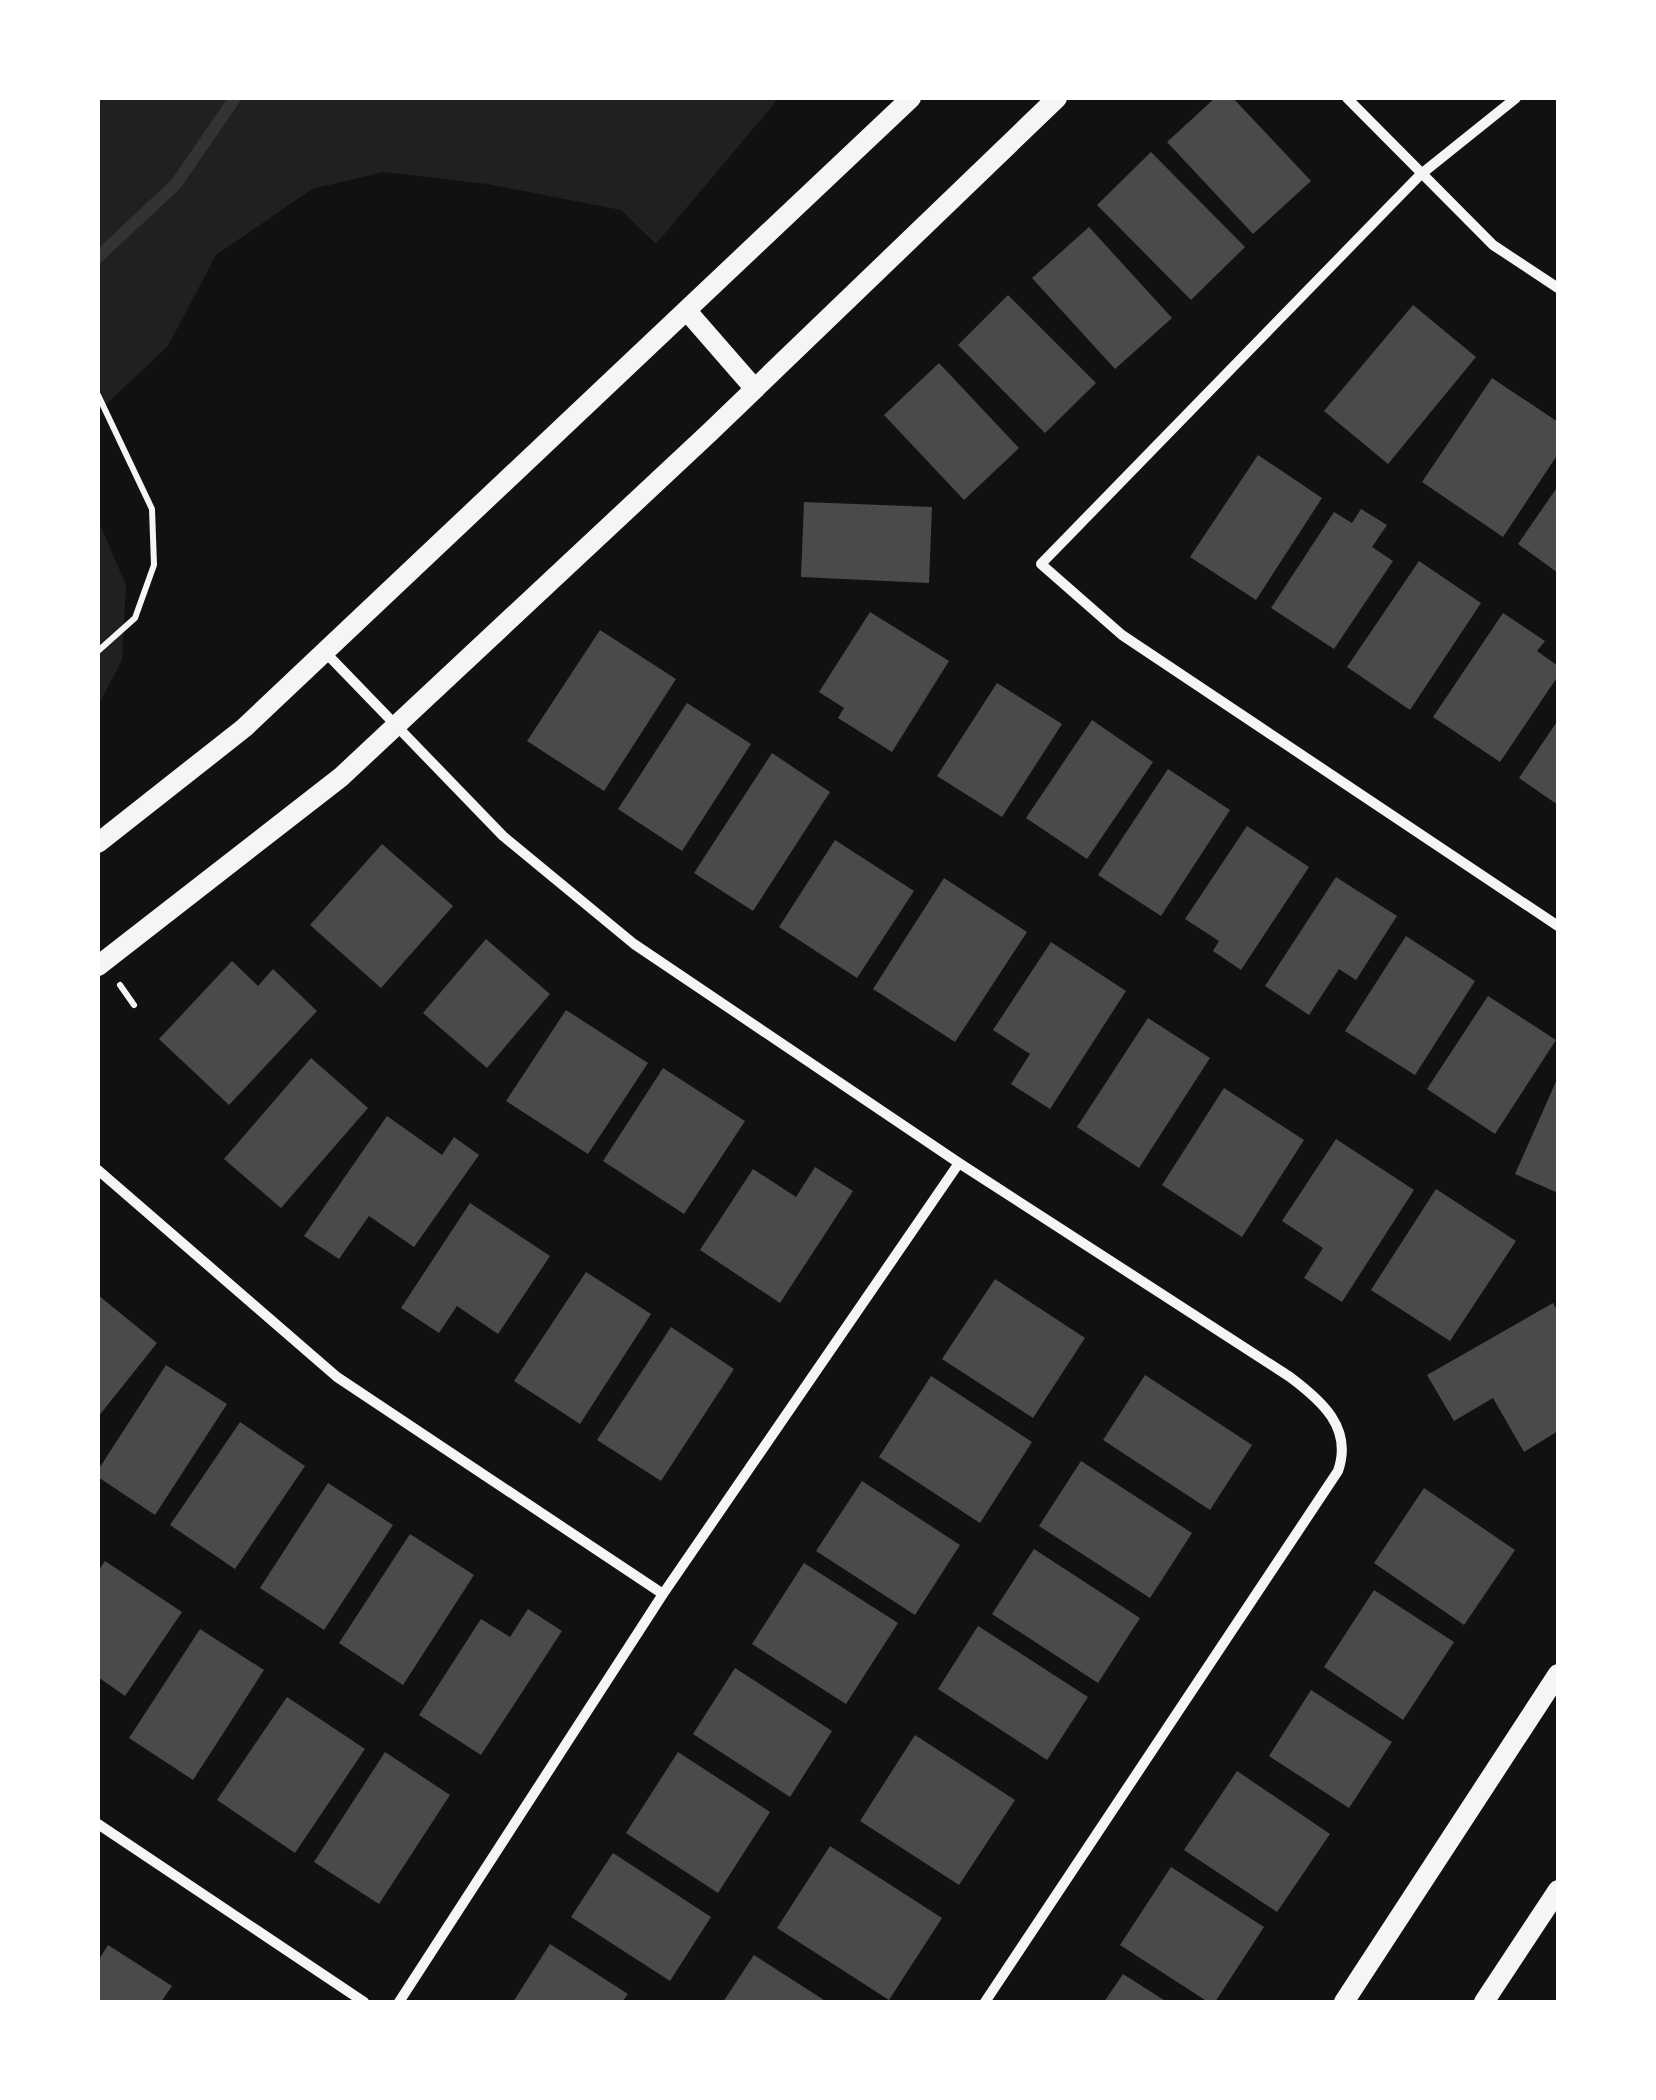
<svg xmlns="http://www.w3.org/2000/svg" width="1656" height="2100" viewBox="0 0 1656 2100" font-family="'Titillium Web',sans-serif">
	<style>
		.green { fill: #202020 }
		.lines { fill: none; stroke-linecap: round; stroke-linejoin: round }
		.stream { stroke: #333; stroke-width: 12 }
		.building { fill: #4a4a4a }
		.path { stroke: #f5f5f5; stroke-width: 6 }
		.minor { stroke: #f5f5f5; stroke-width: 10 }
		.secondary { stroke: #f5f5f5; stroke-width: 20 }
	</style>
	<rect width="100%" height="100%" fill="#111"/>
	<!-- green -->
	<path class="green" d="M98,98H779L656,244L621,210L487,184L384,172L312,189L216,255L168,346L98,412Z
		M98,520L126,585L122,660L98,706Z"/>
	<g class="lines">
		<!-- stream -->
		<path class="stream" d="M98,257L176,184L235,98"/>
	</g>
	<!-- building -->
	<path class="building" d="M1215,98H1233L1311,181L1253,234L1167,142Z
		M1151,152L1245,247L1191,300L1097,205Z
		M1089,227L1172,318L1115,369L1032,278Z
		M1008,295L1096,383L1045,433L958,345Z
		M1413,305L1476,357L1388,464L1324,411Z
		M939,363L1019,448L964,500L884,415Z
		M1492,378L1558,422V454L1503,537L1422,482Z
		M1258,455L1322,498L1256,600L1190,557Z
		M1558,486V573L1518,544Z
		M804,502L932,507L929,583L801,577Z
		M1361,509L1387,525L1372,547L1393,561L1334,649L1271,608L1334,512L1352,523Z
		M1419,561L1481,603L1410,710L1347,667Z
		M870,612L949,661L892,752L838,718L844,708L819,692Z
		M1503,613L1545,641L1537,651L1558,666V676L1500,762L1433,717Z
		M600,630L676,679L604,791L527,741Z
		M997,683L1062,724L1002,817L937,776Z
		M687,703L751,744L682,851L618,809Z
		M1092,720L1153,762L1087,859L1026,818Z
		M1558,720V805L1519,778Z
		M772,753L830,792L753,911L694,873Z
		M1168,769L1230,810L1161,916L1098,875Z
		M1247,826L1309,867L1241,970L1213,951L1219,941L1185,919Z
		M835,840L914,891L857,978L779,927Z
		M382,844L453,906L381,988L310,925Z
		M1336,877L1397,916L1356,980L1339,969L1309,1015L1265,986Z
		M944,878L1027,932L955,1042L873,989Z
		M1406,936L1475,981L1415,1075L1345,1031Z
		M486,939L550,994L487,1068L423,1013Z
		M1051,942L1126,991L1050,1109L1011,1084L1030,1054L993,1030Z
		M232,961L258,986L273,969L317,1011L229,1105L159,1039Z
		M1488,996L1556,1040L1495,1134L1427,1089Z
		M566,1010L648,1063L588,1154L506,1101Z
		M1148,1018L1210,1058L1139,1168L1077,1127Z
		M311,1058L368,1108L281,1208L224,1159Z
		M663,1068L745,1121L684,1214L603,1161Z
		M1558,1077V1193L1515,1174Z
		M1224,1088L1304,1140L1242,1237L1162,1185Z
		M387,1116L442,1155L454,1137L479,1155L414,1247L369,1216L339,1259L304,1236Z
		M1336,1139L1414,1190L1342,1302L1304,1278L1323,1248L1282,1221Z
		M815,1167L853,1191L780,1303L700,1250L753,1169L796,1197Z
		M1436,1189L1516,1241L1450,1341L1371,1290Z
		M470,1203L550,1256L498,1334L457,1306L439,1333L401,1308Z
		M586,1272L651,1314L580,1424L514,1381Z
		M995,1279L1085,1338L1033,1418L942,1359Z
		M98,1295L157,1343L98,1417Z
		M1553,1303L1558,1312V1431L1524,1452L1493,1398L1454,1421L1427,1375Z
		M671,1327L734,1369L661,1481L597,1440Z
		M166,1365L227,1404L155,1515L98,1477V1470Z
		M1145,1375L1252,1445L1210,1510L1103,1440Z
		M931,1376L1032,1442L980,1523L879,1457Z
		M240,1422L305,1466L235,1569L170,1525Z
		M1081,1461L1192,1533L1150,1598L1039,1526Z
		M862,1481L960,1545L915,1615L816,1551Z
		M328,1483L393,1525L324,1630L260,1588Z
		M1424,1488L1515,1550L1464,1625L1374,1563Z
		M410,1534L474,1575L403,1685L339,1643Z
		M1034,1549L1140,1618L1098,1683L992,1614Z
		M105,1561L182,1612L125,1696L98,1677V1571Z
		M804,1563L898,1623L846,1704L752,1644Z
		M1374,1590L1454,1642L1403,1720L1324,1667Z
		M528,1609L562,1631L481,1755L419,1715L481,1619L510,1637Z
		M978,1626L1088,1697L1047,1760L938,1689Z
		M200,1629L264,1670L193,1780L129,1738Z
		M735,1668L832,1731L790,1797L693,1734Z
		M1311,1690L1392,1742L1349,1808L1269,1756Z
		M287,1697L365,1749L295,1853L217,1800Z
		M915,1735L1015,1800L959,1885L860,1821Z
		M385,1752L450,1795L379,1904L314,1862Z
		M678,1752L770,1812L718,1893L626,1833Z
		M1237,1771L1330,1834L1277,1912L1184,1850Z
		M830,1846L942,1918L889,2000L777,1928Z
		M613,1853L711,1917L670,1981L571,1917Z
		M1171,1867L1264,1927L1215,2002H1208L1120,1945Z
		M550,1944L628,1994L622,2002H513Z
		M108,1945L172,1986L161,2002H98V1961Z
		M754,1955L827,2002H723Z
		M1123,1974L1167,2002H1104Z"/>
	<g class="lines">
		<!-- path -->
		<path class="path" d="M98,395L152,509L154,565L135,618L98,651
			M120,985L134,1005"/>
		<!-- minor -->
		<path class="minor" d="M1347,98L1493,245L1558,288
			M1516,98L1420,175L1041,564L1122,635L1558,926
			M325,652L503,836L634,944L959,1163L1290,1377C1322,1401 1353,1428 1338,1471L985,2002
			M98,1170L337,1377L663,1594
			M98,1824L364,2002
			M399,2002L663,1594L959,1163"/>
		<!-- secondary -->
		<path class="secondary" d="M687,311L755,389
			M98,843L244,728L911,98
			M98,966L341,777L709,433L1057,98
			M1344,2002L1558,1674
			M1484,2002L1558,1890"/>
	</g>
	<!-- border -->
	<rect width="1656" height="2100" fill="none" stroke="#ffffff" stroke-width="200"/>
</svg>
